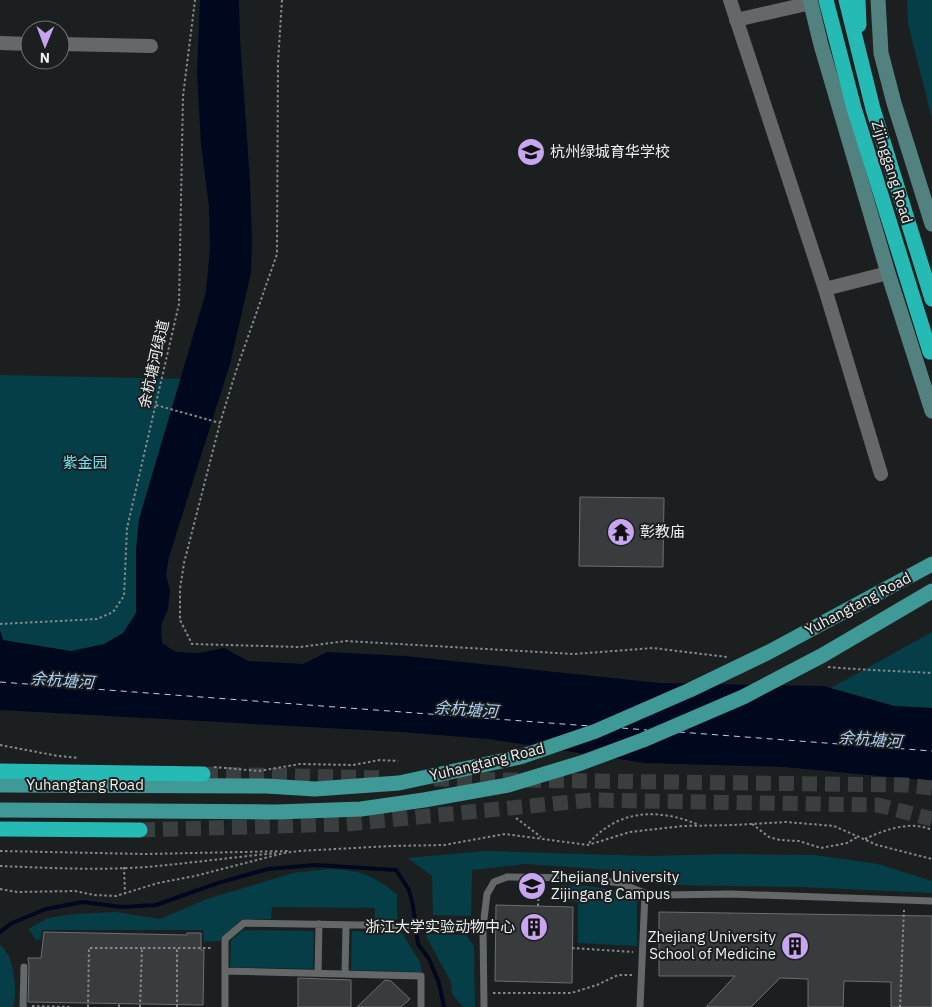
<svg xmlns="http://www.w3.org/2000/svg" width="932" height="1007" viewBox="0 0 932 1007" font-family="'IBM Plex Sans','Noto Sans SC',sans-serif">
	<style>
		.green { fill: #053e46 }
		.water { fill: #00081d }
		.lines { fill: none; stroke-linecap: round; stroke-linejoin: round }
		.stream { stroke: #00081d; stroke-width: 4 }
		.ferry { stroke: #b1d3f5; stroke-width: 1; stroke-dasharray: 6 5; stroke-linecap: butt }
		.building { fill: #393c3d; stroke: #6c6f71 }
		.highway-tunnel { stroke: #3b3e3f; stroke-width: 15; stroke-dasharray: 15 8; stroke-linecap: butt }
		.path { stroke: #868889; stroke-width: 2; stroke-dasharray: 2.5 2.5; stroke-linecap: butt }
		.lane { stroke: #656869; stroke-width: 7 }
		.street { stroke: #656869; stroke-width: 14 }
		.secondary { stroke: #528180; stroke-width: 15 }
		.primary { stroke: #3f9996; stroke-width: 15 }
		.highway { stroke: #26bab4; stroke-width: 15 }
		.labels { text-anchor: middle; stroke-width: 4; stroke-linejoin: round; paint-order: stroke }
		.poi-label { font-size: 15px; fill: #edeff0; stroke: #1c1f20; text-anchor: start }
		.street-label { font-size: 15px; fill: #edeff0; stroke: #1c1f20 }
		.park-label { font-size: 15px; fill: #76deef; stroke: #1c1f20 }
		.water-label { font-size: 16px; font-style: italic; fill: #b1d3f5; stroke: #1c1f20 }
	</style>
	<rect width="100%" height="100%" fill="#1c1f20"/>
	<!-- green -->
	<path class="green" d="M907,0H932V118L908,24Z
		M0,375L189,379L141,620L113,665L0,656Z
		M932,632V708L894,706L831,688Z
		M485,851L649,856L726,854L815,855L878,864L932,881V893L802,887L669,885L609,870L526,864L472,870L471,916L433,915L432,876L408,858Z
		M328,869C360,870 371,874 397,894V920L375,919V908L272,907L271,919H243L221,938L220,941L204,942L203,930H42L41,939L36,940L28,929L48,918L74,914L116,912L160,919L207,899L293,873Z
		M561,885L588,886L613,890L637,901V946L578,943V902L562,901Z
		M243,930L314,931L313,969L230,967L231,940Z
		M352,931L402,933L421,964L422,972L351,970Z
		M425,934L466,935L474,946L475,1007H463L452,994L451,982Z
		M0,945C14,955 18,990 13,1007H0Z"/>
	<!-- water -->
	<path class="water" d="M200,0H239L240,39L250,181L252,240L251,273L230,364L169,557L166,575L170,590L168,609L161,626L162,643L176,652L199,653L224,648L248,661L303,664L327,652L405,656L660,683L823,686L894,706L932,708V781L784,767L645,763L488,739L402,732L0,710V630L3,640L71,651L104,644L123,633L136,613V549L139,519L206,292L210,248L209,207L201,144L197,73Z"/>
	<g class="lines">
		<!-- stream -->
		<path class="stream" d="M0,932L12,923L46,909L83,902L122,907L156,905L218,883L268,869L316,865L396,870L409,890L413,906L418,944L429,959L439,983L444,1007"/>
		<!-- ferry -->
		<path class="ferry" d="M0,682L590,726
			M622,728L647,730
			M679,732L932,751"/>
	</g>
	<!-- building -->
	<path class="building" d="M580,497L664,498L663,567L579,566Z
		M496,905L573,907L572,983L495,981Z
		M659,912L932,916V1007H891V982L844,981L843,1007H808V979L780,978L751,1007H706L735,976H659Z
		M44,932L187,935V933H201V950H204L203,1005L28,1002L29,967L28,958H41Z
		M298,978L351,980V1007H298Z
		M385,980L391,981L410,999L401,1007H357Z"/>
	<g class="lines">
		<!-- highway-tunnel -->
		<path class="highway-tunnel" d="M203,774L386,778
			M434,779L905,785L932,788
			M140,830L346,824L592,800L878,805L932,819"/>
		<!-- path -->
		<path class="path" d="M282,0L278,62L277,254L236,371L220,423L184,563L180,589V620L192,644L300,647L346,641L574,654L653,648L727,657
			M156,405L220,423
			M0,624L97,619L113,612L124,596L127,528L179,304L183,96L195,0
			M828,667C863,670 897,671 932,673
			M0,745L58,756L78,758
			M214,767L259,771L300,764L353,765L380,760L398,761
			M516,818L541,837
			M752,824L769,837L780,840L799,841L821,848L847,843L859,836
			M865,839C884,830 911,820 932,830
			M589,843C619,809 659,808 699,825
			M0,851L145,854L290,851
			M0,866C52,868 106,871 158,866C197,862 237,857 276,853
			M124,867L125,893
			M0,889L17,892L75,891L94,895L116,896L158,883L195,876L284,853L299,851L391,846L444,845L505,834L588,845L630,832L683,826L734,825L786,822L834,826L877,845L932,859
			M538,906L539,887
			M572,948L633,952
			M493,993H571L597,985L618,975H632
			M32,1006L72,1007
			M88,1007L89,948H142
			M119,1007V1004
			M140,1007L142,948H211
			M177,1007V949
			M900,1007L904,910"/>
		<!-- lane -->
		<path class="lane" d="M483,927L487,894L494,882L507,877L586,878L619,883L645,893L663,895L731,894L932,901
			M225,971L421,976V1007
			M318,973L319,924
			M345,974L346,925
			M23,1007L24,967
			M225,1007V939L244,923L483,927L484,1007
			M640,1007L645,893"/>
		<!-- street -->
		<path class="street" d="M730,0L825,289L881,474
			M736,20L811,3
			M0,43L30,44
			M60,44L151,46
			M825,289L888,273"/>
		<!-- secondary -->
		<path class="secondary" d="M810,0L821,45L888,273L932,411
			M878,0L881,53L894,103L932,224"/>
		<!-- primary -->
		<path class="primary" d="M0,785L266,786L315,789L399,783L520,757L596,731L690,690L769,652L932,564
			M0,810L276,812L361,809L424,800L508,785L581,763L643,740L743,697L823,655L932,591"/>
		<!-- highway -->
		<path class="highway" d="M826,0L854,108L930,352
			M846,0L873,109L932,299
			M858,0L859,25
			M0,771L203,774
			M0,829L140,830"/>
	</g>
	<!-- icons -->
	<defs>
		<g id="school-disc" transform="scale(1.4375)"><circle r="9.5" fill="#c7a6ef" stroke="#1c1f20"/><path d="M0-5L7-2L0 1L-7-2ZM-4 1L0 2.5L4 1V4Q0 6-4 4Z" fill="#111"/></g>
		<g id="temple-disc" transform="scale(1.4375)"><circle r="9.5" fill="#c7a6ef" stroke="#1c1f20"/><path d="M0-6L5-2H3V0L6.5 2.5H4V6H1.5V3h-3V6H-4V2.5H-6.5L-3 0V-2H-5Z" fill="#111"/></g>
		<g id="university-disc" transform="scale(1.4375)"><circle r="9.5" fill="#c7a6ef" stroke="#1c1f20"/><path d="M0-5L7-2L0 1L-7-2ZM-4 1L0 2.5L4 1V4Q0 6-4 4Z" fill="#111"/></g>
		<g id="building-disc" transform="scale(1.4375)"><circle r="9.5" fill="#c7a6ef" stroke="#1c1f20"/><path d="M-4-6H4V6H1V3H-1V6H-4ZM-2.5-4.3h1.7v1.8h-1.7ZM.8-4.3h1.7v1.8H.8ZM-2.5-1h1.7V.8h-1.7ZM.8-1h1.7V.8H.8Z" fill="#111"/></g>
	</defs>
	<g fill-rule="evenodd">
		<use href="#school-disc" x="531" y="152"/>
		<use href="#temple-disc" x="621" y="532"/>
		<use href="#university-disc" x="532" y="886"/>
		<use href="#building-disc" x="534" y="927"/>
		<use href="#building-disc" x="795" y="946"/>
	</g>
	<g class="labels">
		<!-- poi labels -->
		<g class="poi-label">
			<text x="550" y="157">杭州绿城育华学校</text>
			<text x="640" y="537">彰教庙</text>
			<text x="551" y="882">Zhejiang University<tspan x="551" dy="17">Zijingang Campus</tspan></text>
			<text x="515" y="932" text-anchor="end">浙江大学实验动物中心</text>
			<text x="776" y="942" text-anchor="end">Zhejiang University<tspan x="776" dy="17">School of Medicine</tspan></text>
		</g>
		<!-- street labels -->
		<g class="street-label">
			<text transform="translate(892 172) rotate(73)" y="5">Zijinggang Road</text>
			<text transform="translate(154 364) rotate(-77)" y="5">余杭塘河绿道</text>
			<text transform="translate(858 604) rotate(-28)" y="5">Yuhangtang Road</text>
			<text transform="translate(487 762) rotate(-14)" y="5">Yuhangtang Road</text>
			<text x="85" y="790">Yuhangtang Road</text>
		</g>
		<!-- park labels -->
		<g class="park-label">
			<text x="85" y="468">紫金园</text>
		</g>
		<!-- water labels -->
		<g class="water-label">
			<text transform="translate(62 680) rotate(4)" y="6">余杭塘河</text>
			<text transform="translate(466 709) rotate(4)" y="6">余杭塘河</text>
			<text transform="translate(870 739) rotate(4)" y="6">余杭塘河</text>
		</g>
	</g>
	<!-- north arrow -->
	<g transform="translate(45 45) rotate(181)"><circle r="24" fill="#1c1f20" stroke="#707273"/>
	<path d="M0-4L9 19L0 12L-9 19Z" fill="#c7a6ef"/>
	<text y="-8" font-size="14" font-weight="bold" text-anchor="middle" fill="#edeff0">N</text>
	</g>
</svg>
